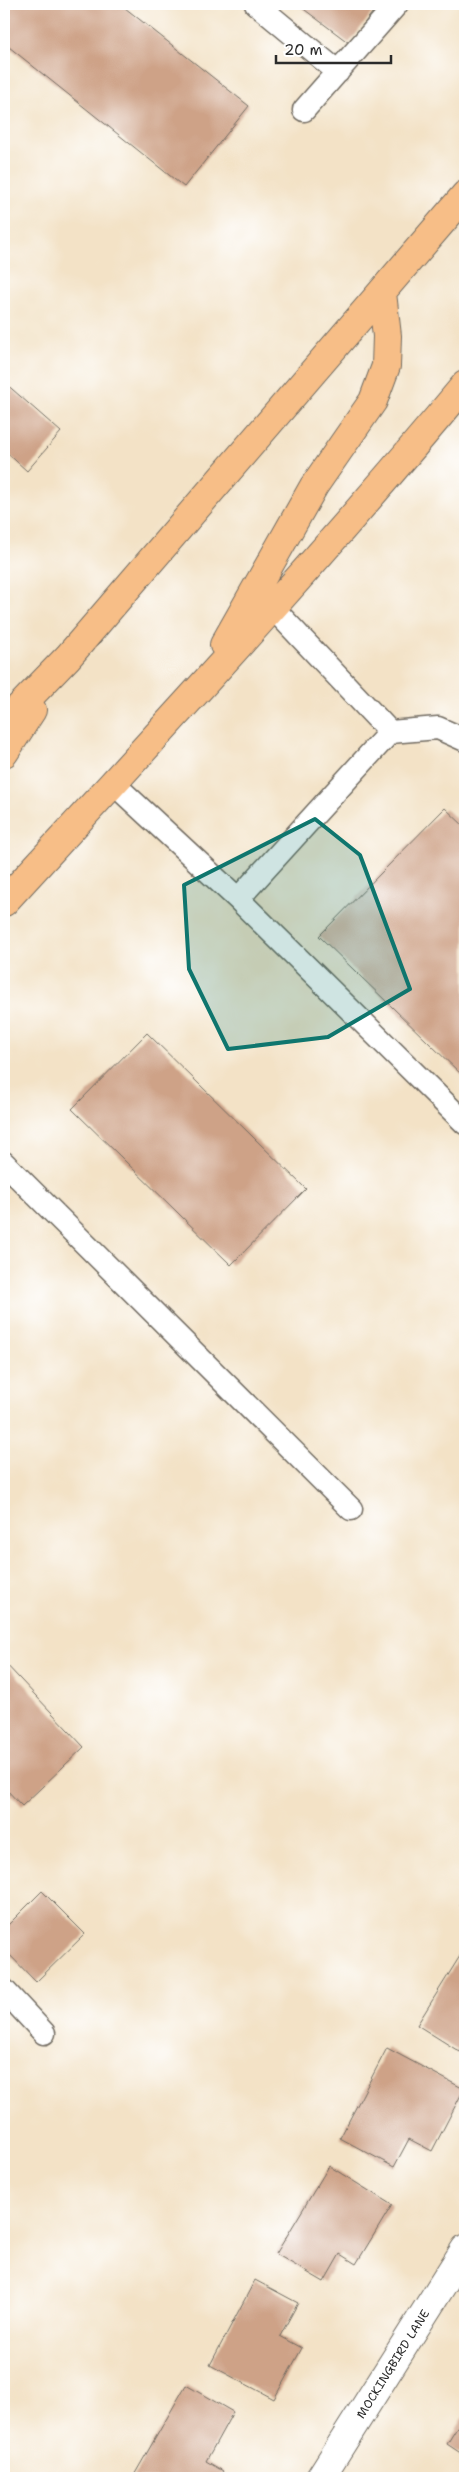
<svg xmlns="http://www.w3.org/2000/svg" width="469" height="2482" viewBox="0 0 469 2482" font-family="'Shantell Sans',sans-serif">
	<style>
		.building { fill: #cea287 }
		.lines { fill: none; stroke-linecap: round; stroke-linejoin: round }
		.service-casing { stroke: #716b61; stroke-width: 25 }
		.minor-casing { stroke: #716b61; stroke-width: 30 }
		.primary-casing { stroke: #716b61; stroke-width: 30 }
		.service { stroke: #fff; stroke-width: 22 }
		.minor { stroke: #fff; stroke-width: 28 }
		.primary { stroke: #f7be87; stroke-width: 28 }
		.marked { fill: #0f766e; fill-opacity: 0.2; stroke: #0f766e; stroke-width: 4; stroke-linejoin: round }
		.labels { text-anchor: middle; stroke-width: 5; stroke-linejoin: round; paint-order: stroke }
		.street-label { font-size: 12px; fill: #2b2b2b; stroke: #fff }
	</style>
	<rect width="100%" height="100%" fill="#fff"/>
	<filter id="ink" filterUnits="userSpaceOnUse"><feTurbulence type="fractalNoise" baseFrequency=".02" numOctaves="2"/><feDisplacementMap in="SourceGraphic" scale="10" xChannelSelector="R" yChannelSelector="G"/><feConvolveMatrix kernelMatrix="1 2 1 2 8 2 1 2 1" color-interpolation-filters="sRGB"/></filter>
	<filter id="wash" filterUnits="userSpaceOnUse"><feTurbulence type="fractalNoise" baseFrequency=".0096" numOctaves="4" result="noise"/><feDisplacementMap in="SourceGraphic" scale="20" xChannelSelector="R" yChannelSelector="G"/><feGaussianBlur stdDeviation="1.12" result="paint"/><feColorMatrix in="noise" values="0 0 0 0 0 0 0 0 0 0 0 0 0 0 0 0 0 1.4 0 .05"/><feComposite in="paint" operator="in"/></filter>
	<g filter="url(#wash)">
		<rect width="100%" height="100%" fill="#f3e2c6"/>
		<g id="blocks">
			<!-- building -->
			<path class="building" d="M4,4H120L249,106L184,187L4,43Z
				M297,4H379L349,43Z
				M4,382L61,432L27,471L4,450Z
				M445,808L465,827V1078L319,936Z
				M147,1033L306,1189L231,1265L72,1109Z
				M4,1662L84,1747L22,1806L4,1787Z
				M42,1891L85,1934L36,1982L4,1949V1929Z
				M465,1897V1910L460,1906Z
				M465,1948V2043L460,2052L417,2025Z
				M387,2048L464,2089L432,2151L409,2139L394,2167L340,2138Z
				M329,2166L392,2205L356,2264L340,2254L324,2282L276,2254Z
				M255,2280L298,2303L280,2336L302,2348L274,2399L210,2365Z
				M186,2385L233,2412L206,2461L223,2471L219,2478H134L133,2477Z
				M465,2415V2456L447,2444Z"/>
		</g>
	</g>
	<g filter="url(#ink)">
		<use href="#blocks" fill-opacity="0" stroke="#716b61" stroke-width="1"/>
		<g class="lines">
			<!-- service casing -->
			<g class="service-casing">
				<path id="service" d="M256,4L338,72
					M304,110L397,4
					M390,732L438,728L465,740
					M113,783L238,899L390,732L272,607
					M238,899L465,1123
					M4,1163L351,1509
					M4,1990L44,2033"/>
			</g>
			<!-- minor casing -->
			<g class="minor-casing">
				<path id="minor" d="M320,2478L465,2249"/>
			</g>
			<!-- primary casing -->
			<g class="primary-casing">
				<path id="primary" d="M224,645L314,486L373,401L386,366L387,336L382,293
					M4,723L68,657L465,195
					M4,753L32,710
					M4,902C160,732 318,562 465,385"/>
			</g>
			<!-- service -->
			<use href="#service" class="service"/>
			<!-- minor -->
			<use href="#minor" class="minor"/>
			<!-- primary -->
			<use href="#primary" class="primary"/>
		</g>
	</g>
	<!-- marked area -->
	<path class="marked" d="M315,819L360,855L410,989L328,1037L228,1049L189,969L184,885Z"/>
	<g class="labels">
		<!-- street labels -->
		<g class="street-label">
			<text transform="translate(393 2364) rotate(-58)" y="4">MOCKINGBIRD LANE</text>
		</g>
	</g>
	<!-- margin -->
	<rect width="469" height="2482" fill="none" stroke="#fff" stroke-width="20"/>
	<!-- scale -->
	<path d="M276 55v8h115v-8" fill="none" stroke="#2b2b2b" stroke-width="2.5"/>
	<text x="284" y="55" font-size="15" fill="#2b2b2b" stroke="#ffffff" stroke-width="4" paint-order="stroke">20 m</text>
</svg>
